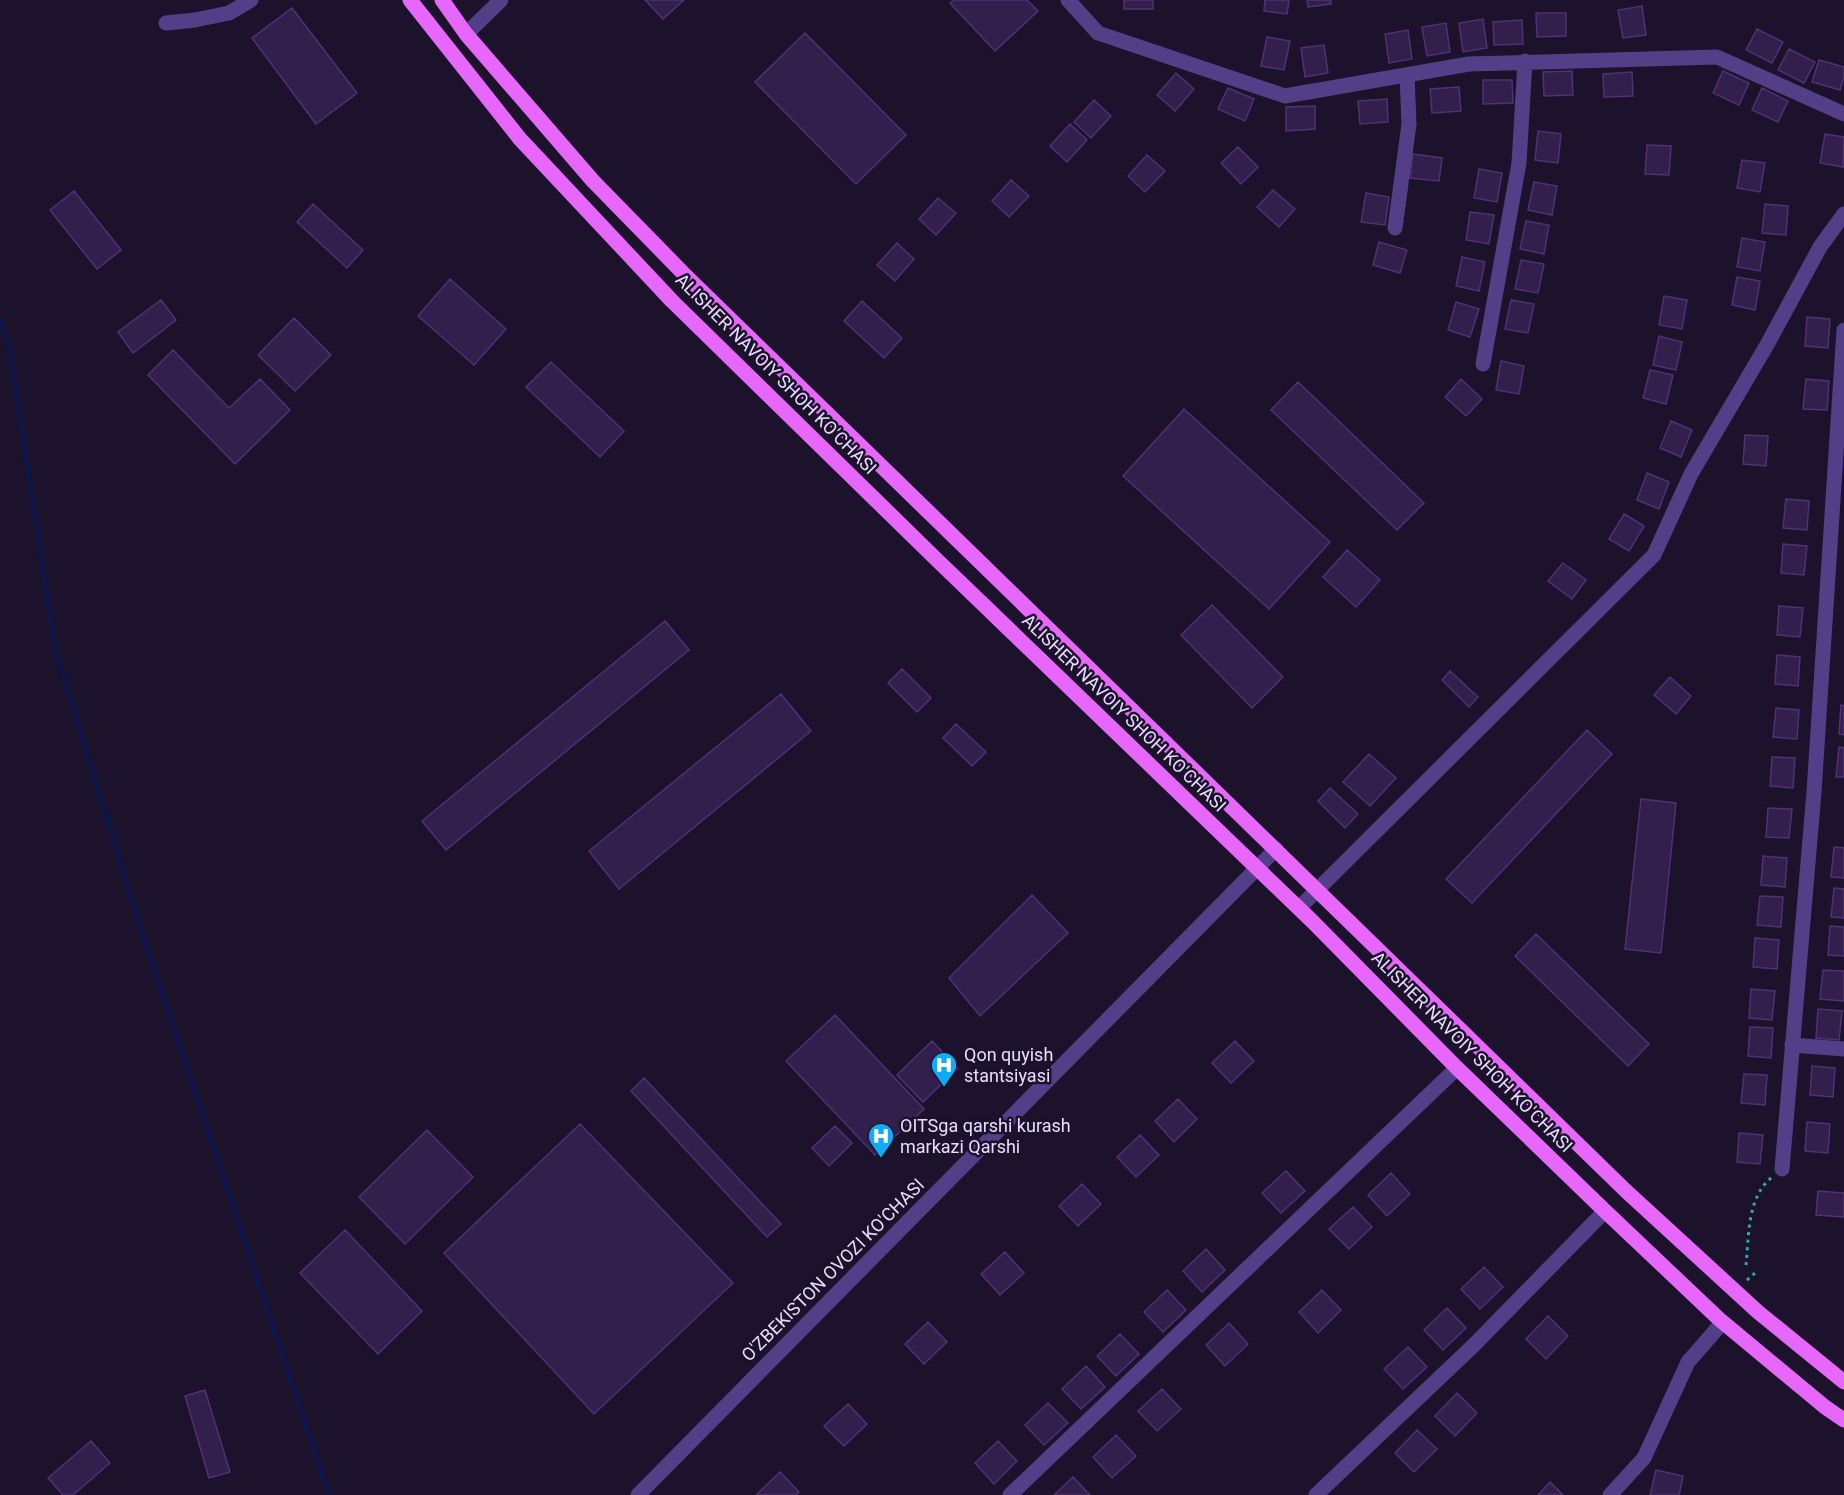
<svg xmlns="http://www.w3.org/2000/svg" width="1844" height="1495" viewBox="0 0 1844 1495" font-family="Roboto,sans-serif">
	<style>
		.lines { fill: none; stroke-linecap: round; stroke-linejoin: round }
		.stream { stroke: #0d1549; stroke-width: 5 }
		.building { fill: #321f4b; stroke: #4f3176; stroke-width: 1.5 }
		.path { stroke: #35a3ba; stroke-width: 3; stroke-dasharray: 3 4.5; stroke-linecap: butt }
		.minor { stroke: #533f88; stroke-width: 15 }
		.major { stroke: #e667fa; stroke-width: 15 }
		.labels { text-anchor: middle; stroke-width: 5; stroke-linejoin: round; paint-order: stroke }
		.street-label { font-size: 18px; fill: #e8ddfe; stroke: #1c122b }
		.poi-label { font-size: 18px; fill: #e8ddfe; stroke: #1c122b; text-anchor: start }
	</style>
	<rect width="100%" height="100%" fill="#1c122b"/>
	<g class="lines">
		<!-- stream -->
		<path class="stream" d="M0,318L10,353L55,649L143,937L329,1495"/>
	</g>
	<!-- building -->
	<path class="building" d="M645,0H684L663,19Z
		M954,0H1027L1038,11L995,51L950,3Z
		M1124,0H1153V9H1124Z
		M1265,0H1289L1287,14L1264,11Z
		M1307,0H1331V4L1308,7Z
		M1642,6L1646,35L1623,38L1618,10Z
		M292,8L357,93L316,124L252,38Z
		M1536,13H1566V36L1537,37Z
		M1483,19L1487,48L1463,52L1459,23Z
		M1522,20L1523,44L1494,45L1493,22Z
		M1446,23L1450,52L1427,56L1422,27Z
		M1757,29L1783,42L1772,63L1746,50Z
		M1408,30L1412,59L1389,63L1385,34Z
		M805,33L906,135L856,184L755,82Z
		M1267,37L1290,41L1284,70L1261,66Z
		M1324,45L1328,73L1305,77L1301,48Z
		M1789,49L1815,62L1804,83L1778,70Z
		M1819,60L1844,67V77L1840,90L1812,82Z
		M1572,71L1573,95L1544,96L1543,72Z
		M1723,71L1749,83L1739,105L1713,93Z
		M1632,72L1633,96L1604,97L1603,74Z
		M1176,73L1194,89L1175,111L1157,95Z
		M1483,80H1512L1513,103L1483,104Z
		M1459,87L1461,111L1432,113L1430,89Z
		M1228,88L1254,99L1245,121L1218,109Z
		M1762,88L1788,101L1778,122L1752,110Z
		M1387,99L1388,122L1360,124L1358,101Z
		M1094,100L1111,116L1091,138L1074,122Z
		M1315,106V129L1286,131V107Z
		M1070,124L1087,140L1067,162L1050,146Z
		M1538,131L1561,134L1558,163L1535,160Z
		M1825,134L1844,137L1843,167L1820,163Z
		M1647,145L1671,146L1669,175L1645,174Z
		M1238,147L1258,167L1241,184L1221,163Z
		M1413,154L1442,158L1439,181L1410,178Z
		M1147,155L1165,171L1145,192L1128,176Z
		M1742,160L1765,163L1760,192L1737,188Z
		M1479,169L1502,173L1497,202L1474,198Z
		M1011,180L1029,196L1009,217L992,201Z
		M1534,182L1557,186L1552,215L1528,210Z
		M1273,190L1295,209L1279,227L1257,207Z
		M74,191L121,250L97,269L50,210Z
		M1366,193L1389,197L1385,225L1361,222Z
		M938,198L956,213L936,235L919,219Z
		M313,204L363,250L347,268L297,222Z
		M1765,204L1788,206L1786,235L1762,233Z
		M1470,212L1494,215L1489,244L1466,240Z
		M1526,221L1549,225L1544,254L1520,249Z
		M1742,238L1765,242L1760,271L1737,267Z
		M1379,242L1407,250L1400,273L1373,265Z
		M897,243L914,259L895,281L877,265Z
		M1462,257L1485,262L1479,291L1456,286Z
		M1521,260L1544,264L1538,293L1515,289Z
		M1737,277L1760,281L1755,310L1732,305Z
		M450,279L506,329L474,365L418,316Z
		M1664,296L1687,300L1682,329L1659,325Z
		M161,300L176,320L133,353L118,332Z
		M1511,300L1534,304L1528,333L1505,329Z
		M862,301L902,338L884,358L844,321Z
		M1456,302L1479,309L1470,337L1448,330Z
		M1807,317L1830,319L1828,348L1805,346Z
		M294,318L331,355L295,391L258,355Z
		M1659,336L1682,342L1676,370L1653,365Z
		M173,350L229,408L260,379L290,410L235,464L148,375Z
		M1501,361L1524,366L1519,394L1496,390Z
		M551,362L624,431L600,457L526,387Z
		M1650,370L1673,375L1666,404L1643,398Z
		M1461,379L1482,399L1466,416L1445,397Z
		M1806,379L1829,381L1827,410L1803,409Z
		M1298,382L1424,503L1397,530L1271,410Z
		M1184,409L1330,542L1269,609L1123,476Z
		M1671,421L1692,430L1681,457L1660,448Z
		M1745,435L1768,436L1766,466L1743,464Z
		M1647,473L1669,482L1659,509L1637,500Z
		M1786,499L1809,501L1807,530L1783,528Z
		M1624,514L1644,526L1629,551L1609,539Z
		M1783,544L1807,546L1804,575L1781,573Z
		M1347,550L1380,580L1356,607L1323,577Z
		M1563,563L1586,580L1572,599L1548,581Z
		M1212,605L1283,677L1252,708L1181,635Z
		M1779,606L1803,608L1800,637L1777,635Z
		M665,621L689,650L446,850L422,821Z
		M1777,655L1800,657L1798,686L1775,684Z
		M902,669L931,698L917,712L888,683Z
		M1450,671L1478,697L1469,707L1442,680Z
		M1670,677L1691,696L1676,714L1654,695Z
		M781,694L811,731L619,889L589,851Z
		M1841,705L1844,706V735L1839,734Z
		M1776,708L1799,710L1797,739L1773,737Z
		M956,724L986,752L972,766L943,738Z
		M1587,730L1612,754L1472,903L1446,879Z
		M1839,747L1844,748V777H1836Z
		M1369,754L1396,778L1370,806L1343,782Z
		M1772,757L1795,758L1793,788L1770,786Z
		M1330,788L1358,814L1345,828L1318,801Z
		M1641,799L1676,803L1661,953L1625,949Z
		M1768,808L1792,809L1789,838L1766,837Z
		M1834,847L1844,848V878L1831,877Z
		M1763,856L1787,858L1785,887L1761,885Z
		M1834,888L1844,889V918L1831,917Z
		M1032,895L1068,933L980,1016L949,978Z
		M1760,896L1783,897L1781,927L1757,925Z
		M1830,926L1844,927V956L1828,955Z
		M1536,934L1649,1044L1628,1066L1515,956Z
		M1755,938L1779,940L1777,969L1753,967Z
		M1823,970L1844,971V1001L1820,999Z
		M1751,989L1775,991L1772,1020L1749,1018Z
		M1818,1009L1842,1011L1839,1040L1816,1038Z
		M835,1015L924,1109L875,1155L786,1061Z
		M1750,1027L1773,1028L1771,1058L1748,1056Z
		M932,1041L958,1068L923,1102L897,1075Z
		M1235,1041L1254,1061L1231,1083L1212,1063Z
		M1812,1066L1835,1068L1833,1097L1810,1095Z
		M1744,1074L1767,1075L1765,1105L1741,1103Z
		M644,1078L781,1224L767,1237L631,1091Z
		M1178,1099L1197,1119L1174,1142L1155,1121Z
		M1807,1122L1830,1124L1828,1153L1805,1151Z
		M580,1124L733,1283L594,1414L444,1253Z
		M835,1126L852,1143L829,1166L812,1148Z
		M427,1130L473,1177L405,1244L359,1197Z
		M1739,1133L1763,1135L1760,1164L1737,1162Z
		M1140,1135L1159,1155L1136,1177L1117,1157Z
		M1286,1171L1305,1191L1281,1213L1262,1193Z
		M1391,1173L1410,1194L1387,1216L1368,1195Z
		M1082,1184L1101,1204L1078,1226L1059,1206Z
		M1818,1191L1844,1193V1217L1816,1215Z
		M1353,1207L1372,1227L1349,1249L1329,1229Z
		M345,1230L422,1311L378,1354L300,1273Z
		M1206,1249L1225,1270L1202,1292L1183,1271Z
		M1005,1252L1024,1273L1000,1295L981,1274Z
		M1484,1267L1503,1287L1480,1309L1461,1289Z
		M1167,1290L1186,1310L1163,1332L1144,1312Z
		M1322,1290L1341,1310L1318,1333L1299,1312Z
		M1447,1308L1466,1328L1443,1350L1424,1330Z
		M1548,1316L1568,1336L1546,1359L1526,1339Z
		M928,1322L947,1342L924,1364L905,1344Z
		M1229,1323L1248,1344L1225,1366L1206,1345Z
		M1120,1334L1139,1354L1116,1376L1097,1356Z
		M1408,1347L1427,1367L1403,1389L1384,1369Z
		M1086,1366L1105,1387L1081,1409L1062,1389Z
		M1162,1389L1181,1409L1157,1431L1138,1411Z
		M205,1390L230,1472L209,1478L185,1396Z
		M1457,1393L1477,1413L1455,1436L1435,1416Z
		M1048,1403L1068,1423L1044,1445L1025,1425Z
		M848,1404L867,1424L844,1446L824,1426Z
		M1417,1430L1437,1449L1414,1472L1395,1453Z
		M1116,1435L1136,1456L1112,1478L1093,1457Z
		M91,1441L110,1463L73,1495H63L48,1478Z
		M998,1441L1017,1461L994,1484L975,1463Z
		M1656,1470L1683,1476L1679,1495H1650Z
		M780,1472L799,1492L796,1495H758L757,1494Z
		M1073,1477L1090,1495H1054Z
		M1550,1482L1563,1495H1538Z"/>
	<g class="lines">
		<!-- path -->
		<path class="path" d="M1746,1265C1749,1236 1747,1198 1771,1178
			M1747,1280L1755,1273"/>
		<!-- minor -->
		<path class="minor" d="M1068,0L1098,33L1285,96L1469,64L1717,57L1844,114
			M166,23L195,20L229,13L251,0
			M466,34L501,0
			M1395,228L1409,124L1407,75
			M1483,364L1519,163L1525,61
			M1299,908L1654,555L1691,474L1768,343L1820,247L1844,214
			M1792,1045L1844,1049
			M1782,1169L1814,792L1844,330
			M638,1495L1276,849
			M1010,1495L1457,1068
			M1316,1495L1474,1345L1605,1211
			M1610,1495L1644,1458L1688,1362L1722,1323"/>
		<!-- major -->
		<path class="major" d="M410,0L520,139L672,301L937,560L1312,921L1457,1068L1605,1211L1719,1319L1825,1407L1844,1420
			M442,0L466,34L593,181L683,273L1626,1191L1758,1312L1844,1382"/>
	</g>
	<!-- icons -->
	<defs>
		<g id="hospital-pin" transform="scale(1.35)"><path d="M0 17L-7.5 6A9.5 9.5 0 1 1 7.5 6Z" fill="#0faaf8" stroke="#1c122b"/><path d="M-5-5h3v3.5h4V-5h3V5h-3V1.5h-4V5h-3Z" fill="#fff"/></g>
	</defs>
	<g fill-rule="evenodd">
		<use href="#hospital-pin" x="944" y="1065"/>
		<use href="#hospital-pin" x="881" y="1136"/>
	</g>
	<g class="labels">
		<!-- street labels -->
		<g class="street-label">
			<text transform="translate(776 374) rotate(45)" y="6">ALISHER NAVOIY SHOH KO'CHASI</text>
			<text transform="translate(1124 713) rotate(44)" y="6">ALISHER NAVOIY SHOH KO'CHASI</text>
			<text transform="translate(1472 1052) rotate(45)" y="6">ALISHER NAVOIY SHOH KO'CHASI</text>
			<text transform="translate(833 1270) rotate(-45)" y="6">O'ZBEKISTON OVOZI KO'CHASI</text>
		</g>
		<!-- poi labels -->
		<g class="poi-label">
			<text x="964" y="1061">Qon quyish<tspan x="964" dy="21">stantsiyasi</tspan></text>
			<text x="900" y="1132">OITSga qarshi kurash<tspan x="900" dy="21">markazi Qarshi</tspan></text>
		</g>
	</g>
</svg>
